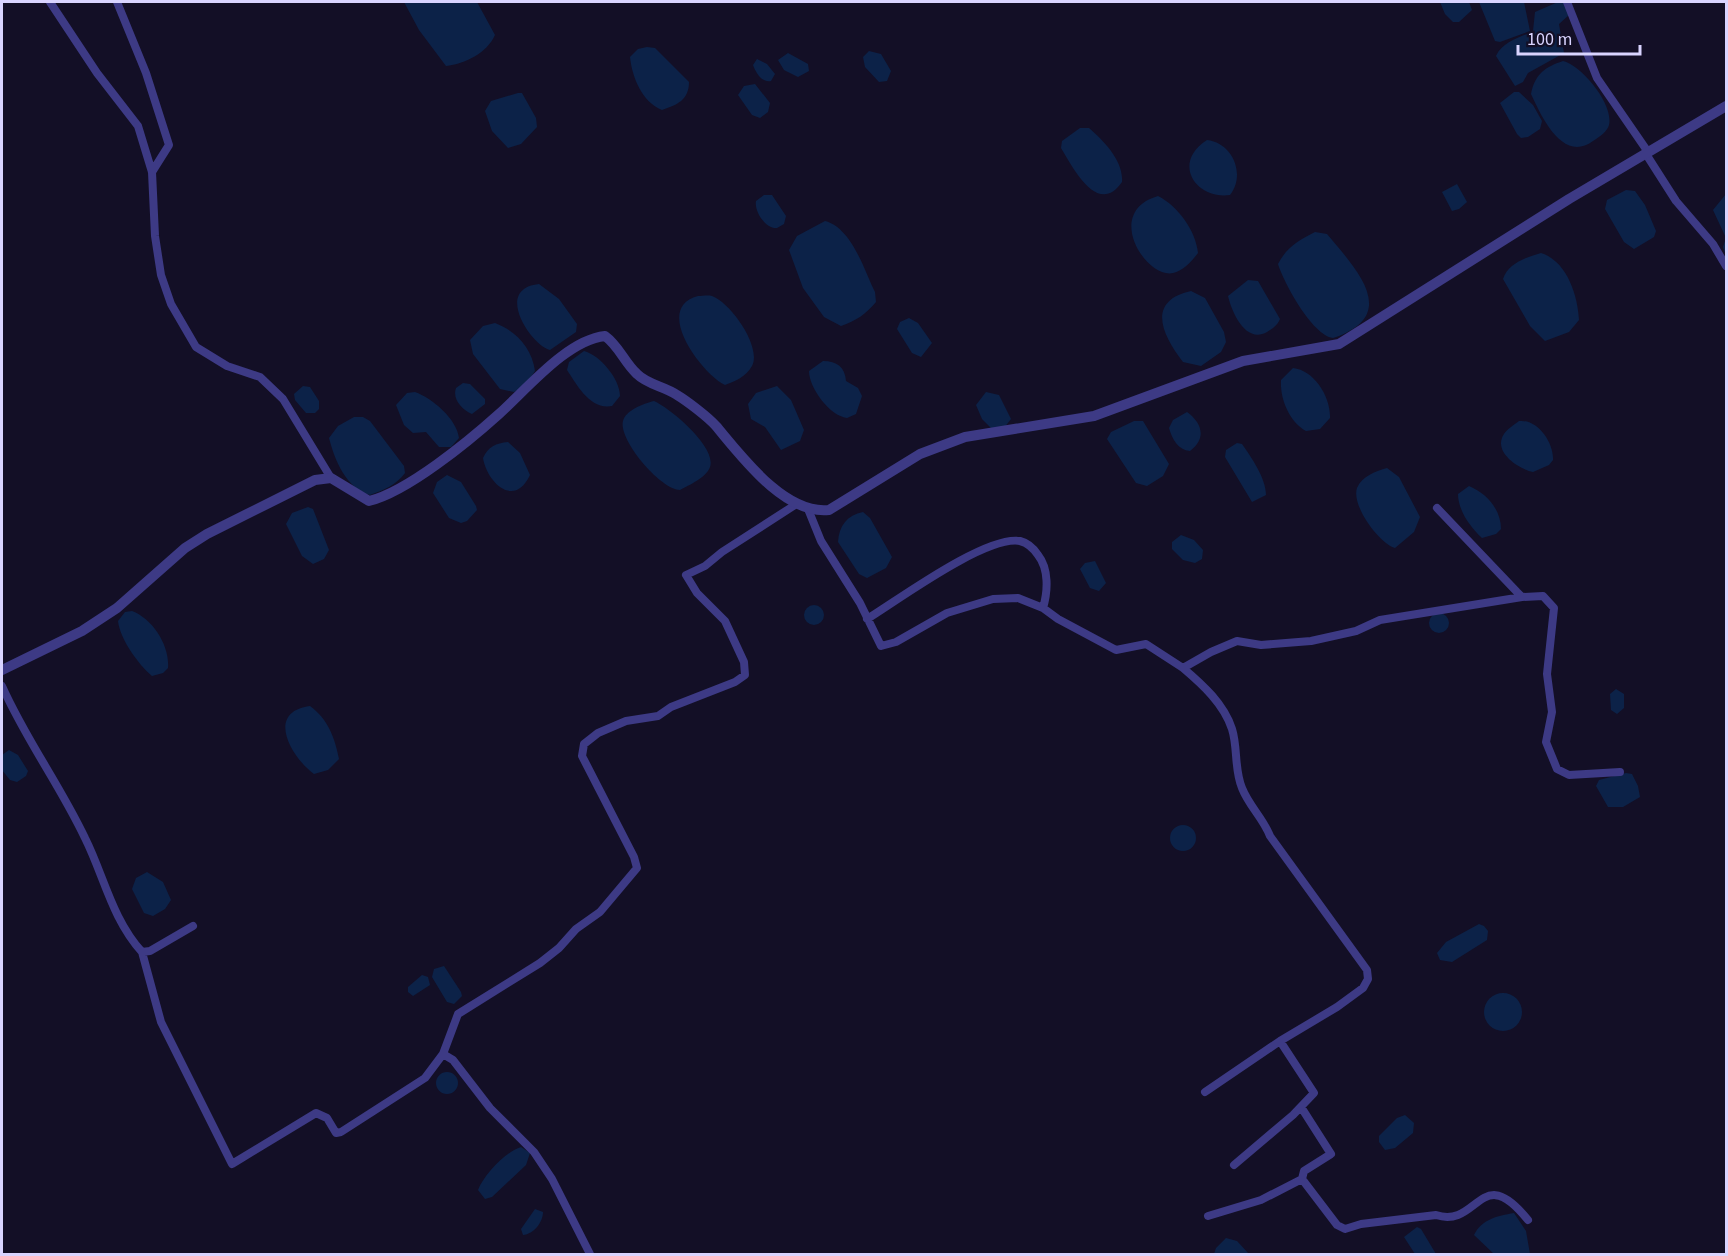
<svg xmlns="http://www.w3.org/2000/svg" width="1728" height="1256" viewBox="0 0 1728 1256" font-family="'Source Sans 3',sans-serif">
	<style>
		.water { fill: #0c2248 }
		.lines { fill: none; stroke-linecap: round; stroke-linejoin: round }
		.minor { stroke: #3d3a85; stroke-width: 8 }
		.tertiary { stroke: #3d3a85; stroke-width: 10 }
	</style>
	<rect width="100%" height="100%" fill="#130f26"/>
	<!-- water -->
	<path class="water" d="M404,2H477L495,35C487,53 465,64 446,66L419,30Z
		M1440,2H1469L1472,10L1459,22H1453L1445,14Z
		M1479,2H1524L1530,31L1500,42L1495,41Z
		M1558,2L1564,3L1569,15L1559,24L1564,53L1528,73L1523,82L1515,86L1496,56C1503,41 1520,38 1533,31L1535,12Z
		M647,47L655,48L689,82C689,100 677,105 662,110C642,102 632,77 630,57L638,49Z
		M869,51L881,54L891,71L887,81L879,82L865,67L863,57Z
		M788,53L808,64L809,71L798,77L784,70L778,60Z
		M757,59L767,64L775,74L771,81C762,83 756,73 753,65Z
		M1563,61C1581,65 1614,104 1609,125C1608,131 1598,138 1593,141C1563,163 1542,118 1531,94C1535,74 1545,67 1563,61Z
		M755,84L770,103L768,112L760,118L752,115L738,95L744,86Z
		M1514,92H1519L1533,105L1542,121L1540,129L1528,137L1521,138L1517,134L1500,103Z
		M518,93H522L536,118L537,127L521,144L508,148L492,131L485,111L491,101Z
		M1080,128H1089C1103,140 1124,161 1122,182C1098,217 1073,168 1061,148L1062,141Z
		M1207,140C1233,143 1246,175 1230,195C1196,200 1171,163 1207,140Z
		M1457,184L1467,202L1459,209L1452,211L1442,192Z
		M1626,190L1635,191L1645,205L1656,231L1654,237L1634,249L1624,242L1605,209L1607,200Z
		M1726,194V255L1723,247L1726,238L1713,210Z
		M764,195H772L786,216L784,224L777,228C766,229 754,212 756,201Z
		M1158,196C1178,206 1196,231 1198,253C1192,261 1183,271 1173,273C1146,279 1103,212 1158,196Z
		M825,221C852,228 864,270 875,292L876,302C866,314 856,321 841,326L824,317L803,288L789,250L797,236Z
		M1315,232L1327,234C1356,269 1402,315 1333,338C1312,335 1284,283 1278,264C1286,248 1299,240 1315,232Z
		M1541,253C1567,261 1578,296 1579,320L1569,332L1545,341L1530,326L1503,279C1508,263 1527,257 1541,253Z
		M1248,280L1258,281L1280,319C1277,326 1273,328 1267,332C1246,344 1232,313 1228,296Z
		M539,284L559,299L577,324L576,332L550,350C533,347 492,289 539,284Z
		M1191,291L1205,298L1224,332L1226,342L1221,352L1201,366L1183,362C1162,335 1146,301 1191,291Z
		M698,296C702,296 708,295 712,296C731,303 762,347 752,366C746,377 735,381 725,385C702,374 652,308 698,296Z
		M909,318L918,323L932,343L921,357L912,353L897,329L900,322Z
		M495,323C516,331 532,348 535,371L525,386L514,392L500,389L473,354L470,340L483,326Z
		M584,351C600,355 620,379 620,396L612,406C590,410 577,385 567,370L569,362Z
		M823,361C837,361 845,367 846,381L858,388L862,396L856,414L847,418C830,416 809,388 809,371Z
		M1293,368C1314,370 1331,397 1330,418L1320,429L1306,431C1289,421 1280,399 1281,380Z
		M463,383L470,384L485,399V404L472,414C462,410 452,399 456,388Z
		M303,386L310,387L319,401V409L315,413H306L295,400L294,394Z
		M777,386L791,400L804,430L800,441L781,450L765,427L751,419L748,404L756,393Z
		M415,392C432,398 457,419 459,438L451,447H439L426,432L413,433L404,425L396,405L407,393Z
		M986,392L999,395L1011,419L1004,428L993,430L982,419L976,405Z
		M654,401C670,408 717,447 710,467C706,478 689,485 680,490C661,490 618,440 623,421C626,410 643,404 654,401Z
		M1187,412C1202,423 1207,438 1190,451C1178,450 1172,439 1169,428L1173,420Z
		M354,417H363L370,421L404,466L405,473C396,485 384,490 370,495C346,488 335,461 329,438L338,426Z
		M1134,421H1143L1169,464L1163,476L1147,486L1136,483L1107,439L1111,432Z
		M1519,421C1538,419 1554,443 1553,460L1549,465L1533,472C1519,469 1492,452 1504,434C1507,429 1514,425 1519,421Z
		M508,442L520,453L530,475C514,509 487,482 483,458C488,447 496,443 508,442Z
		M1237,443L1242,444C1251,457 1266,478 1266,495L1252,502L1225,457L1226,450Z
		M1387,468L1399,477L1420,517L1414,532L1395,548C1380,544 1351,506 1357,488C1362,476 1376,471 1387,468Z
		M447,475L461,482L476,506L477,510L467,521L461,523L449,518L433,493L437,482Z
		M1469,486C1486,493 1501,509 1501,529L1496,534L1482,538C1470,527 1458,510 1458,494Z
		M308,507L313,509L329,550L324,559L313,564L302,556L286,524L292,513Z
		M863,512L870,518L892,557L886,568L867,578L859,574L838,542C839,526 847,515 863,512Z
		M1181,535L1194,540L1203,550L1202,559L1195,563L1183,560L1172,549V542Z
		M1095,561L1106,583L1099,591L1090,588L1080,569L1085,563Z
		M804 615a10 10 0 1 1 20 0a10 10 0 1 1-20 0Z
		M132,611C153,619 170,646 168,668L163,673L152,676C138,664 120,639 118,621L125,612Z
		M1429 623a10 10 0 1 1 20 0a10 10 0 1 1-20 0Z
		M1616,689L1624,694V708L1617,714L1611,710L1610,694Z
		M310,706C328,719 335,738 339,759L328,770L314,774C291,757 265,712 310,706Z
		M9,750L18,755L28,771L26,776L17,782L10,780L2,770V755Z
		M1626,773L1632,774L1638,786L1640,797L1623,807H1608L1596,786L1599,780Z
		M1170 838a13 13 0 1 1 26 0a13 13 0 1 1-26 0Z
		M147,872L163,882L171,900L165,909L153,916L144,913L132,889L136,878Z
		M1479,924L1484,926L1488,931L1487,940L1452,962L1440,960L1437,953L1446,942Z
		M444,966L461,992L462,996L454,1004L447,1002L432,977L434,969Z
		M422,975L428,977L430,985L413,996L408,992V987Z
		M1484 1012a19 19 0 1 1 38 0a19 19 0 1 1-38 0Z
		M436 1083a11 11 0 1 1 22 0a11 11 0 1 1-22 0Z
		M1405,1115L1414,1123L1413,1133L1395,1148L1385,1150L1379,1142V1136L1397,1118Z
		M521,1147L530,1153L526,1165L492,1197L485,1199L478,1190C484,1175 505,1152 521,1147Z
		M535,1209L543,1212C543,1222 534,1234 523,1235L521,1229Z
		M1514,1213L1526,1231L1530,1254H1494L1474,1235C1482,1219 1497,1216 1514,1213Z
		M1417,1227L1421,1229L1436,1254H1415L1404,1237Z
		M1226,1238L1237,1241L1249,1254H1214L1216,1248Z"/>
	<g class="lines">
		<!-- minor -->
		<path class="minor" d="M50,2L97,73L138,126L152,172L155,236L161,275L171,304L196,347L227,366L260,377L283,399L331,478
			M117,2L146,73L169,145L152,172
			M1567,2L1597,78L1648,152
			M1646,154L1676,201L1713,244L1726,266
			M1437,508L1517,592L1522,597L1543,596L1554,608L1547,674L1552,712L1546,742L1557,769L1569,775L1620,772
			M808,509L821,541L860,603L881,646L896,642L947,613L993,599L1018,598L1043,608L1058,619L1116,650L1146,644L1183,668L1211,652L1237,641L1261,645L1311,641L1356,631L1380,620L1522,597
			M867,619C898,600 986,535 1020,541C1028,543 1034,549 1038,555C1049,569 1048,591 1043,608
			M1183,668C1203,685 1224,704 1232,729C1238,748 1234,769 1242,788C1249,806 1263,818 1270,836L1367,970L1368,979L1363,988L1337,1007L1280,1041L1205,1092
			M2,686C26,740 60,785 85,838C104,876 112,919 142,952L150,951L193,926
			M142,952L161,1022L232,1164L316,1113L327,1118L336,1133L341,1132L425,1078L443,1054L458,1014L540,963L559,948L576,929L600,912L637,868L634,857L582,756L584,744L598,733L626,721L658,716L671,707L735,682L745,675L744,662L725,621L697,593L686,575L705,566L722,552L795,505
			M443,1054L453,1060L490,1108L534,1152L552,1179L590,1254
			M1301,1107L1331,1154L1304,1171L1302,1179L1337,1225L1345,1229L1361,1224L1436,1215C1479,1229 1480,1160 1528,1220
			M1234,1165L1293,1115L1314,1093L1280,1041
			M1208,1216L1261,1200L1302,1179"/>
		<!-- tertiary -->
		<path class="tertiary" d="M2,670L82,631L117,608L185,548L207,534L315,480L331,478L369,501C407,492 469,441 499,414C527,389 567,340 605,336C619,346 624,362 637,374C648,385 664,386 677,395C687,401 708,417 716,426C742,457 785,515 829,510L920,454L965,437L1094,416L1243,361L1339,344L1569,199L1726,106"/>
	</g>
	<!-- border -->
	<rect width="1728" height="1256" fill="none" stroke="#d9d4ff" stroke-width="6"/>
	<!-- scale -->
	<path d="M1518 45v9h122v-9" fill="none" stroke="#d9d4ff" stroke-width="3"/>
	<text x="1527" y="45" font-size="18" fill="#d9d4ff" stroke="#130f26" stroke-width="4.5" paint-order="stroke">100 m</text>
</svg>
